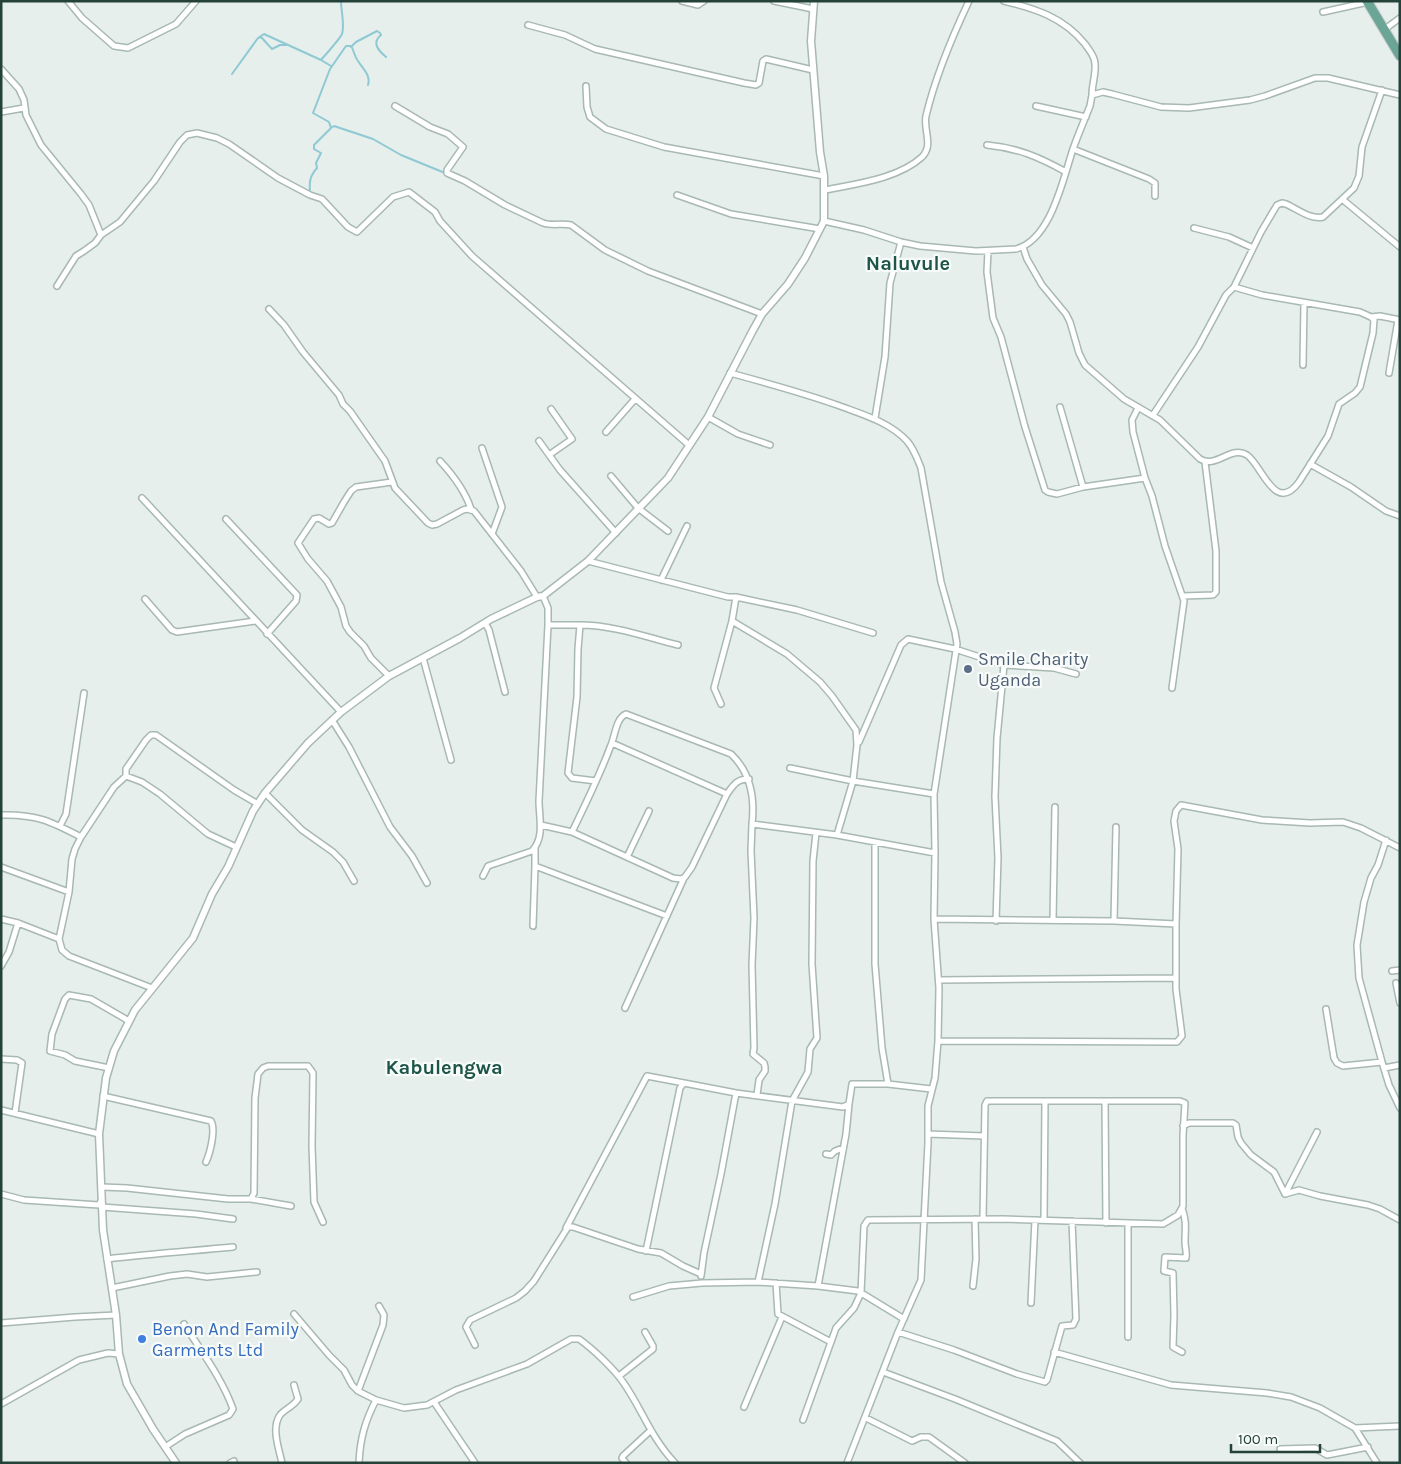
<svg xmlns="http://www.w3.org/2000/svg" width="1401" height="1464" viewBox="0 0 1401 1464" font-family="Karla,sans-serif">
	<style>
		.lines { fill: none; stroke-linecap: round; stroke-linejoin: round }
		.stream { stroke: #8ec9d4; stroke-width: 2 }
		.minor-casing { stroke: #a8b8b2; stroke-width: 8 }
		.tertiary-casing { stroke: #a8b8b2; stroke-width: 9 }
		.primary-casing { stroke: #c2cac8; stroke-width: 11 }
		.minor { stroke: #fff; stroke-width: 5 }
		.tertiary { stroke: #fff; stroke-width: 6 }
		.primary { stroke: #6aa596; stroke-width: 9 }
		.service-dot { fill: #5c6f8a; stroke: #f7fbf9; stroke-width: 2 }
		.shop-dot { fill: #3f7fe0; stroke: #f7fbf9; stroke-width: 2 }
		.labels { text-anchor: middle; stroke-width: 4.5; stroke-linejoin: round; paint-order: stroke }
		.service-label { font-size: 18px; fill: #4e5e75; stroke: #f7fbf9; text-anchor: start }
		.shop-label { font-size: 18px; fill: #366cbe; stroke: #f7fbf9; text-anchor: start }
		.quarter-label { font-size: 20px; font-weight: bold; fill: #1f5548; stroke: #f7fbf9 }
	</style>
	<rect width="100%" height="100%" fill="#e6efeb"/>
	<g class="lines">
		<!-- stream -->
		<path class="stream" d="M258,38L264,34L321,60L331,66
			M351,47L356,42L377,31L380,33L381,35C371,43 379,51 386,57
			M321,60C326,54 339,40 342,34C345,25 341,11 341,1
			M232,74L258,38L261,37L272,49L280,45H286
			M368,85C371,75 363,69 358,61C354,56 354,50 351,46H346L330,69L313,113L329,122L331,128L334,126L373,139L401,155L445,173
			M310,190C309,182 311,174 317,168L316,163L321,153L314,149V145L331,128"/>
		<!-- minor casing -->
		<g class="minor-casing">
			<path id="minor" d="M68,1L82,18L114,46L128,48L176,24L196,1
				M682,1L698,5L704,1
				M774,1L813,9
				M1004,1C1036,9 1063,17 1085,44C1089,50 1095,56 1095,64C1096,74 1092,84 1092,95
				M1323,12L1368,2
				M528,25L565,35L595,49L744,83L756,85L759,83L763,61L766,59L813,70
				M1385,29L1400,18
				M1,69L19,89L24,100L26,115L41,145L81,194L89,205L101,235
				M586,86L587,107L590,117L606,129L664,147L824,176
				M395,106L430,127L448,134L463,147L447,170V173L465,181L505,205L543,223C552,226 562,223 571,225L605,250L648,271L762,314
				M1036,106L1086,117
				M1,112L24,108
				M987,145C1018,148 1039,157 1066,172
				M1073,149L1149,179L1155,183V196
				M825,190C855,184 898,179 922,157C934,145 923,130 926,116C935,78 952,37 969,1
				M677,195L731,214L820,229
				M1342,199L1400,247
				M824,221L864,230L901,242L920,246L976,251L1016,249C1051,240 1063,179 1073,149C1078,135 1084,121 1090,106L1092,95L1103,92L1112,94L1161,107L1189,108L1250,100L1265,96L1315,78H1328L1400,95
				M1194,228L1229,237L1253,248
				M1023,247L1027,259L1042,285L1066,314L1070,322L1079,353L1085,365L1124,399L1160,420L1200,459C1216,469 1231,445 1247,455C1262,465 1275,515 1299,482L1328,436L1339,404L1355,393L1360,387L1373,333L1374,320L1371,317L1360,312L1262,295L1234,287
				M988,251L987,272L993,318L1001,337L1025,427L1045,490L1048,492L1057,494L1083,487L1145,478L1152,496L1165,546L1184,601L1172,688
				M57,286L76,256L84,251L95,243L101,235L120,222L154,181L180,142L187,135L197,133L217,138L229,144L278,178L310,195L322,199L348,227L357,232L393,197L409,192L435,212L440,221L472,256L689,445
				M269,309L284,325L303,352L339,395L343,404L350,411L385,461L395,488L428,523L432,525L437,524L463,510L467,509L474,511L521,571L537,597
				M1371,317L1380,316L1400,320
				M1303,365L1304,303
				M730,373C767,383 804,393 840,406C864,415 889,422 907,441C914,449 917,458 921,468L941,582L955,632L957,644L934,794L935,853L934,919L939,988L938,1041L935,1078L928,1106V1143L921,1280L898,1332L847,1463
				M1389,373L1398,320
				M1060,407L1083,487
				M1138,408L1132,420L1133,432L1145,478
				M1153,415L1198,347L1226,295L1234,287L1261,232L1277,205L1282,203L1286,204C1297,209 1311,220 1323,217L1354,188L1359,176L1362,147L1382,90
				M708,417L738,434L770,445
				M875,418L885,357L890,283L901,242
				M606,432L635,399
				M539,441L560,470L616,533
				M482,448L502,507L492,534
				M549,455L572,439L551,409
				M440,461C453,475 465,491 471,509
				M1310,464L1351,487L1386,511L1400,516
				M611,476L638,508L668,531
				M142,498L341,712
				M226,519L297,595L296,601L267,634
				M588,561L728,597H736L797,610L873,633
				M661,580L687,526
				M1183,596L1213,595L1216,592V551L1205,462
				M736,597L732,621L787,654L820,682L832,696L856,730L857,745L853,781L934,794
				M145,599L172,630L177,632L255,621
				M485,623L489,630L505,692
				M548,625H580L578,649L577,697L568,773L572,778L596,781
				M580,625C613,625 646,637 678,645
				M423,658L451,760
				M389,676L371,658L364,646L350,632L346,626L341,607L327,581L308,559L298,543L314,519L319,518L329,524L332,523L344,502L351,491L356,487L392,482
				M721,704L714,688L732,621
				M332,720L349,747L390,827L412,856L427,883
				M859,742L901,645L908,639L955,649L1004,665L1054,668L1076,674
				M612,743L727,794
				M790,768L853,781L837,835
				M126,776V769L146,740L151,735H156L234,790L258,804
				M265,793L302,830L333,852L343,862L354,881
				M1,815C36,814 50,821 81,837
				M541,825L572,832L673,878L681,879L685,877L692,867L727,794C734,784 737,779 749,779
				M60,826L66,814L84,693
				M572,832C586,803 600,775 611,745C615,736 616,718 626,714L731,754C750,772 755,798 752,824
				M1386,840L1378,865L1371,878L1364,902L1357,945L1358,962L1359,978L1382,1062L1389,1085L1400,1108
				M875,843V964L882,1048L888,1084
				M535,848V866L667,916
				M627,857L649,811
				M1,867L69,892
				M483,876L488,866L532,851C545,837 539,818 539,801L548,625V608L543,596
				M1,919L18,923L59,939
				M934,919L1114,921L1176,924L1178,849L1174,821L1176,811L1181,805L1262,820L1310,823L1343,822L1361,828L1400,848
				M1053,920L1055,807
				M996,921L998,858L995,797L997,738L1004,665
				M1114,921L1116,827
				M533,926L535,866
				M1,966L9,952L18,923
				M1392,971L1400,970
				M939,980L1176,978
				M1396,983L1400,1003
				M152,988L69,956L62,950L59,939L69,892L72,859L75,849L81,837L114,787L126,776L142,782L160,794L208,834L236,847
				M625,1008L684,878
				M1326,1009L1334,1058L1337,1063L1343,1066L1382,1062
				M938,1041L1177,1042L1182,1036L1176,989V924
				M1,1059L17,1060L22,1063L15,1113
				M109,1068L75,1061L65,1055L50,1051L52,1034L65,999L69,995L91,999L129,1021
				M1384,1068L1400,1065
				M757,1095L759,1080L765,1071V1067L764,1063L753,1054L754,1048L752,965L754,918L751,851L752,824L837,835L935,853
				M103,1096L211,1121C216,1130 210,1153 206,1162
				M1105,1102L1106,1223
				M1,1110L99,1134
				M1183,1126L1189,1123H1233L1236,1125L1238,1137L1241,1143L1251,1155L1274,1172L1285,1194L1299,1190L1320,1196L1368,1205L1380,1209L1400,1220
				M928,1134L984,1136
				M826,1154L831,1155L835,1151L843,1148
				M102,1187L127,1188L228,1199H251L254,1193L255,1098L258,1074L263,1068L268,1066H308L313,1073L312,1146L314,1202L323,1222
				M1,1194L24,1200L99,1205L101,1201
				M1285,1194L1317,1132
				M251,1199L291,1206
				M102,1207L196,1214L233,1219
				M1182,1208C1187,1223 1185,1227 1185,1242C1185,1247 1187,1252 1186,1258L1165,1257L1164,1271L1173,1273L1174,1315L1173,1347L1182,1352
				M1044,1220L1045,1102
				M1128,1223V1337
				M566,1228L647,1076L684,1083
				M646,1251L680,1088L684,1083L736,1093L843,1107L849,1104L852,1084H888L931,1089
				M107,1259C149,1254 191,1251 233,1247
				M701,1276L704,1253L721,1174L736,1093
				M758,1282L775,1204L792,1101L808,1072L810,1049L817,1038L812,964L813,861L816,833
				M776,1283L778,1314L831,1342
				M818,1286L846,1134L849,1104
				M973,1286L976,1259L975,1219
				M112,1288L170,1276L187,1274L207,1277L257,1272
				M633,1297L669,1286L702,1283L758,1282L818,1286L858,1291L904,1319
				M1031,1303L1035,1220
				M294,1314L329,1355L344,1370L352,1385L358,1391L376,1400L404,1408L427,1405L456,1390L527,1364L571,1339H579C593,1349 614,1369 623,1382C642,1409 651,1438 675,1463
				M1,1323L75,1317L116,1315
				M898,1332L954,1350L1017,1374L1045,1382L1047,1380L1062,1326L1073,1325L1076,1319L1072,1221
				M475,1345L466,1327L470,1320L516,1298L525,1291L534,1281L568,1227H573L638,1249L661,1253L683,1266L701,1274
				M1054,1352L1171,1385L1267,1393L1291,1397L1320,1408L1355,1428L1400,1426
				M883,1372L955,1399L1057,1441L1080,1463
				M619,1376L653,1349V1346L645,1332
				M358,1391L383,1325L384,1315L379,1306
				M434,1402L475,1463
				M1,1404L79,1360L108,1353L119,1354
				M744,1407L782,1317
				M866,1418L912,1441L921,1437H929L965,1463
				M803,1420L836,1328L854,1308L861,1293L864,1226L868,1220L1003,1219L1163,1224L1178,1215L1183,1206V1135L1185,1103L1180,1101H987L985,1105L983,1219
				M1355,1428L1377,1463
				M165,1447L185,1434L229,1415L233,1409C222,1378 201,1351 184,1324
				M1280,1449L1315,1448L1327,1455L1368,1447
				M230,1463L234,1461
				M282,1463C279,1449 271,1428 280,1415C285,1409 294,1406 298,1399L294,1385
				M359,1463C360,1439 365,1421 376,1400
				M626,1463L622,1458L623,1456L650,1431"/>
		</g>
		<!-- tertiary casing -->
		<g class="tertiary-casing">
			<path id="tertiary" d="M176,1463L153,1429L127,1384L119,1354L116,1315L103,1230L99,1134L106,1078L114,1051L135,1010L193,938L212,894L228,867L253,811L265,793L308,743L341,712L389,676L460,638L491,619L537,597L543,596L588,561L668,478L708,417L752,332L762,314L788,284L805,258L824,221V176L820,152L811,41L814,1"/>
		</g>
		<!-- primary casing -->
		<g class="primary-casing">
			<path id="primary" d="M1367,1L1400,56"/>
		</g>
		<!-- minor -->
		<use href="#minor" class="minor"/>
		<!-- tertiary -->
		<use href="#tertiary" class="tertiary"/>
		<!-- primary -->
		<use href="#primary" class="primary"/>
	</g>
	<!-- markers -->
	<circle class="service-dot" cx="968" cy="669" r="5"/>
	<circle class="shop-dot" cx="142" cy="1339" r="5"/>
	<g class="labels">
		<!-- service labels -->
		<g class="service-label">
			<text x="978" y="665">Smile Charity<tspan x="978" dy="21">Uganda</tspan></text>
		</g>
		<!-- shop labels -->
		<g class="shop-label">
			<text x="152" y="1335">Benon And Family<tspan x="152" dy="21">Garments Ltd</tspan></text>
		</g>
		<!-- quarter labels -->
		<g class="quarter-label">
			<text x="908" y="270">Naluvule</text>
			<text x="444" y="1074">Kabulengwa</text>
		</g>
	</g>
	<!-- border -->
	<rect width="1401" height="1464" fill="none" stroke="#24423a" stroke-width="5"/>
	<!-- scale -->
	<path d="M1231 1444v8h89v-8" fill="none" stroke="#24423a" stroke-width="2.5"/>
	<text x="1238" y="1444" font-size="15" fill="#24423a" stroke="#f7fbf9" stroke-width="4" paint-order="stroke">100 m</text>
</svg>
